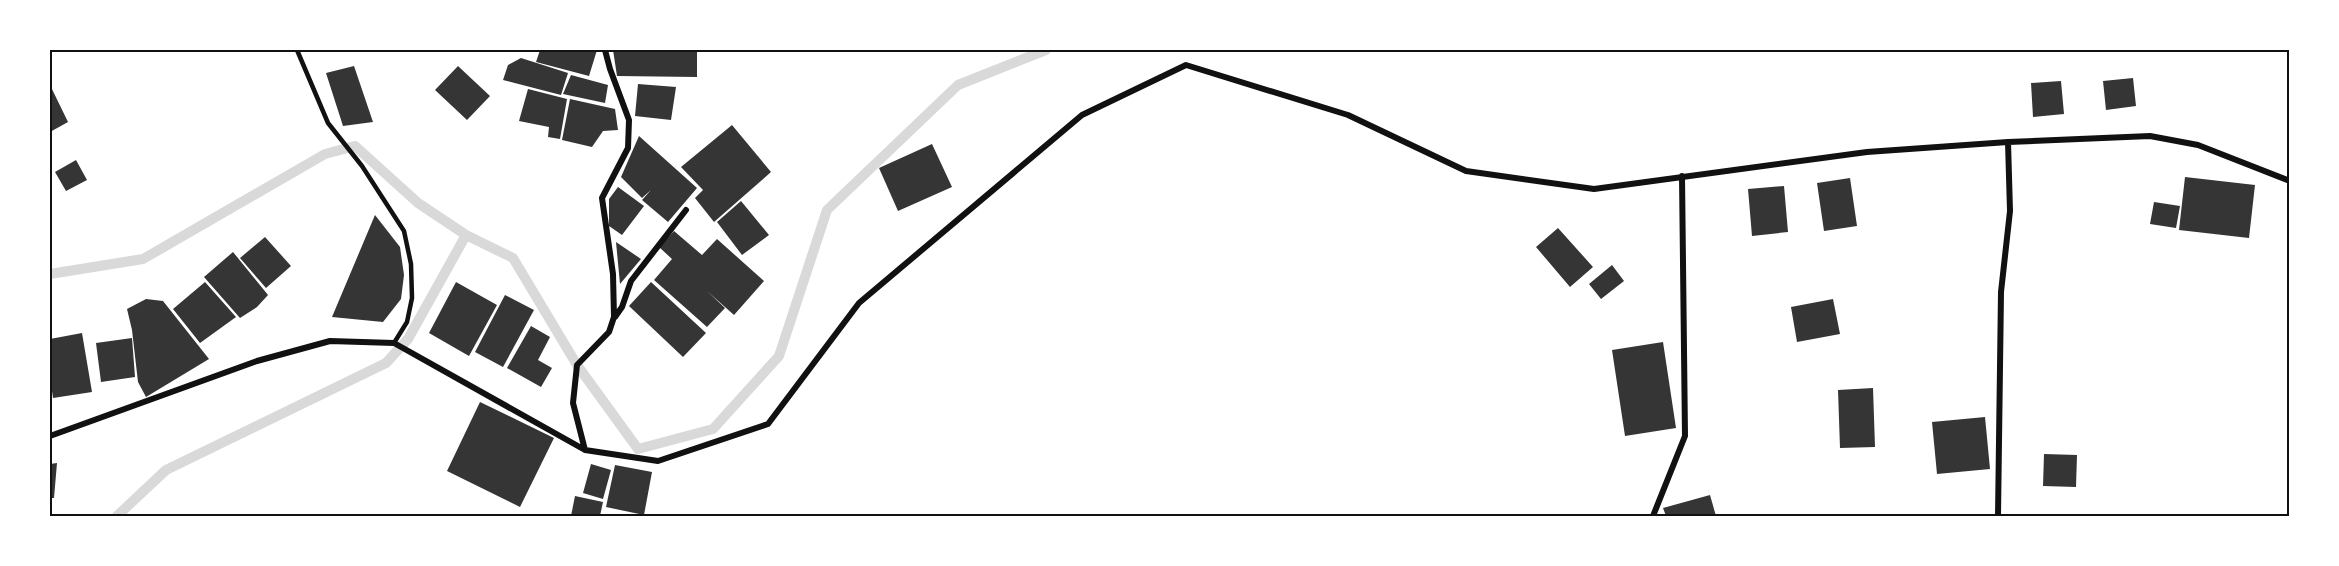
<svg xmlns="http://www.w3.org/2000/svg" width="2339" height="566" viewBox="0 0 2339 566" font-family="Merriweather,serif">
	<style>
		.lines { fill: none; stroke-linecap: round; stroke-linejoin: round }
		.stream { stroke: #d9d9d9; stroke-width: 10 }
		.building { fill: #353535 }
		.service { stroke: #111; stroke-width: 4.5 }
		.minor { stroke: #111; stroke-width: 6 }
		.neatline { fill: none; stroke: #111; stroke-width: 2 }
	</style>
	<rect width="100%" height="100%" fill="#fff"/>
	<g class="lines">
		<!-- stream -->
		<path class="stream" d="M50,274L143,259L325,154L355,146L418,203L466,235L513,258L577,365L638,449L713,429L779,356L827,210L958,85L1046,50
			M117,516L166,470L386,363L408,339L466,235"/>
	</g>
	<!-- building -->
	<path class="building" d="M540,50H597L589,76L536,62Z
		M613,50H697V77L617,76Z
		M521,58L568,73L561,95L503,80L508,65Z
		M354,66L373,122L343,126L326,73Z
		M458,66L490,96L467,120L435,90Z
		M571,75L608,85L605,103L563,94Z
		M2133,78L2136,106L2106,110L2103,81Z
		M2061,81L2064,114L2033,117L2031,83Z
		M638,84L676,87L671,120L635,116Z
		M50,85L68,122L50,132Z
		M528,89L567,99L560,139L548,137L549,127L519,121Z
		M570,99L615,109L618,130L603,131L592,147L562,140Z
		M732,125L771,172L714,222L695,198L703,190L681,167Z
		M639,136L697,188L668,222L642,200L651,190L642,198L621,177Z
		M932,144L952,187L898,211L879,168Z
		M76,160L87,180L66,191L55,172Z
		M2185,177L2255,185L2249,238L2179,230Z
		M1850,178L1857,226L1824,231L1817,183Z
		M1784,186L1788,232L1752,236L1748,189Z
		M618,187L644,206L622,235L609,226V199Z
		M741,201L769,235L742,255L717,222Z
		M2154,202L2180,206L2176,228L2150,224Z
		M375,215L400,247L404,275L401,299L383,322L332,317Z
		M1558,228L1593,267L1570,287L1536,247Z
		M674,231L702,255L717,239L764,281L734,315L707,291L725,308L707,327L654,280L672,259L659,247Z
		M265,237L291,266L266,288L240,258Z
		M616,242L641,259L620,284Z
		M233,252L268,295L257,307L240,318L204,277Z
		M1612,265L1624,281L1601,299L1589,284Z
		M205,282L236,317L200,343L173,309Z
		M456,282L497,305L469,356L429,333Z
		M651,282L706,333L683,357L629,306Z
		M505,295L534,310L503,367L475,352Z
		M146,299L163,301L209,359L146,397L138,382L132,330L127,309Z
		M1833,299L1840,334L1797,342L1791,307Z
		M531,326L550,337L538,360L552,368L541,387L507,368Z
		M82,333L92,392L53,398L50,377V339Z
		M132,338L135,377L101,382L96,343Z
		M1663,342L1676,428L1625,436L1612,350Z
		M1873,388L1875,447L1840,448L1838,390Z
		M480,402L554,438L520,507L447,471Z
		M1985,417L1990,469L1937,474L1932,422Z
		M2044,454L2077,455L2076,487L2043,486Z
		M57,463L54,498H50V464Z
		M591,464L611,470L603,499L583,493Z
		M615,465L652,472L644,515L606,507Z
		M1710,495L1716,516H1666L1663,508Z
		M575,496L603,502L600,516H571Z"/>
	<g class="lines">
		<!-- service -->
		<path class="service" d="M297,50L328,123L362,166L404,231L411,264L412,298L407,322L394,343"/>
		<!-- minor -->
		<path class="minor" d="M615,317L622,307L631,281L686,210
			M50,436L257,361L330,341L394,343L585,450L658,461L768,424L859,303L1082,115L1186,65L1348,115L1466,171L1594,189L1867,152L2008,142L2150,136L2198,145L2290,181
			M585,450L573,403L577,365L609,332L614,317L613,274L602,198L628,148L629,120L610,69L605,50
			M1653,516L1685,436L1682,176
			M1998,516L2001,292L2010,211L2008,142"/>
	</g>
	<!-- border -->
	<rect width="2339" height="566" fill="none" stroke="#ffffff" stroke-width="102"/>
	<rect x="51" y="51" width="2237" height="464" class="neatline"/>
</svg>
